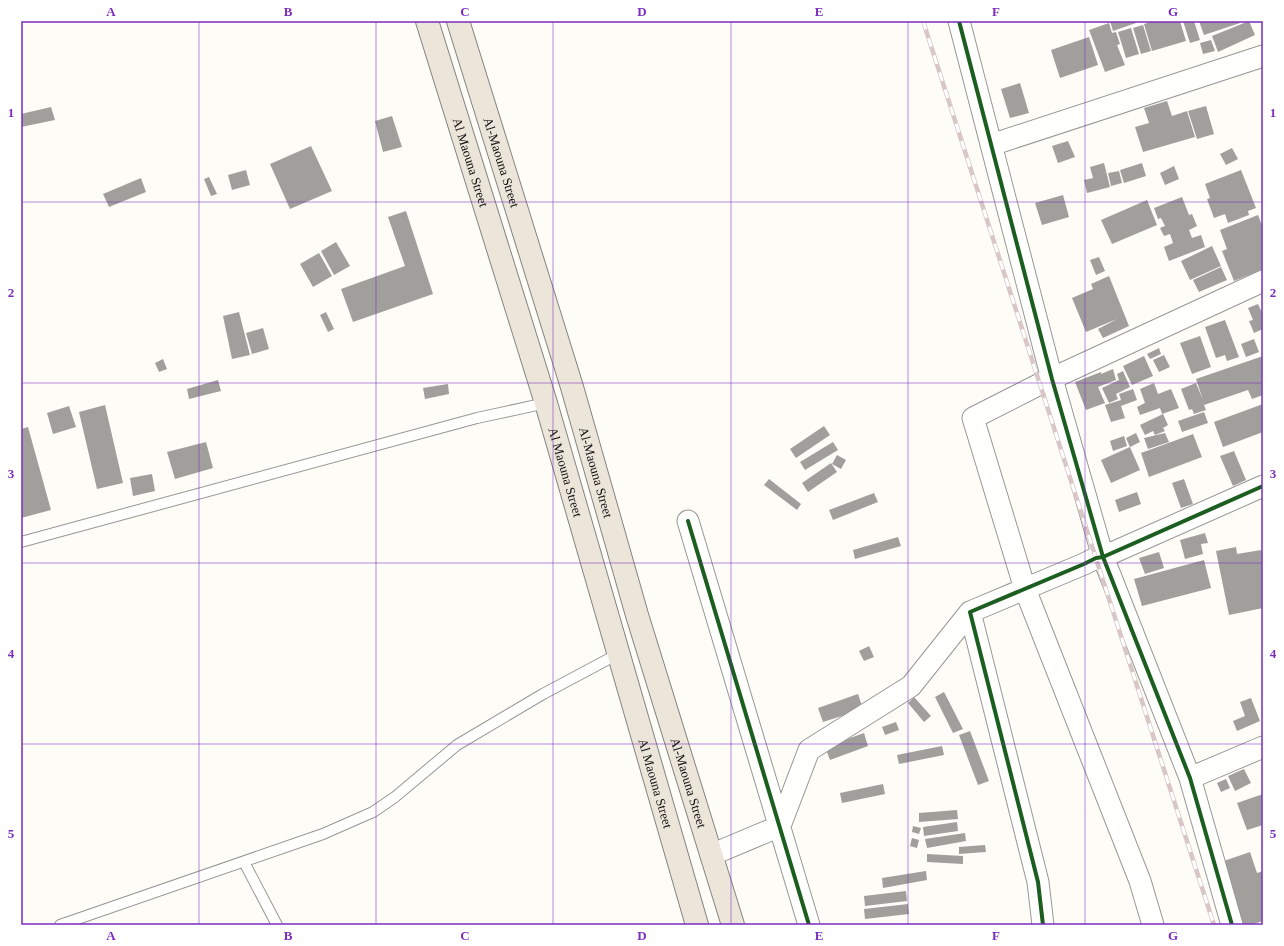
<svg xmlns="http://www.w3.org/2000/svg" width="1284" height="946" viewBox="0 0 1284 946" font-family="'Times New Roman',serif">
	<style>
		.building { fill: #a19f9c }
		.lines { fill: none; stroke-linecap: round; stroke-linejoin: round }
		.service-casing { stroke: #979795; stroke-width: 12 }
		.minor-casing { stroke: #979795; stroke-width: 23 }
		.trunk-casing { stroke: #858482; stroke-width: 24 }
		.service { stroke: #fffffe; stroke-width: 10 }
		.minor { stroke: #fffffe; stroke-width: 21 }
		.trunk { stroke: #ece5da; stroke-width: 22 }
		.rail-casing { stroke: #d9c6c7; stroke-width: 4.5 }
		.rail { stroke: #fff; stroke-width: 3; stroke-dasharray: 9; stroke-linecap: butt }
		.cycleway-casing { stroke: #fff; stroke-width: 6 }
		.cycleway { stroke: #1b5e20; stroke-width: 4 }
		.grid { fill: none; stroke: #7b2cbf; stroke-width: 1; stroke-opacity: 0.55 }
		.labels { text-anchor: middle; stroke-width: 4; stroke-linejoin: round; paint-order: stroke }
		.street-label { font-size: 13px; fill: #111; stroke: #fff }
		.neatline { fill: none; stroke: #7b2cbf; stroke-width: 1.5 }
		.grid-label { font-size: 13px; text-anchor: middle; font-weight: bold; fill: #7b2cbf }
	</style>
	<rect width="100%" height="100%" fill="#fdfcf7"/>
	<!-- building -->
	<path class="building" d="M1110,21H1135L1136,23L1113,31Z
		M1154,21H1180L1186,41L1152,51L1144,24Z
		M1183,21H1194L1200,40L1190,43Z
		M1199,21H1239L1240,23L1204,35Z
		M1249,21L1255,35L1218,52L1212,36Z
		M1109,23L1112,33L1116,32L1120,44L1117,45L1125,65L1105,72L1089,30Z
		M1143,25L1151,51L1141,54L1133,28Z
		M1131,28L1139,54L1126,58L1118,32Z
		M1089,37L1098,65L1060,78L1051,50Z
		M1211,40L1215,51L1203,54L1200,43Z
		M1020,83L1029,113L1010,118L1001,89Z
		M1167,101L1172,116L1187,111L1195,137L1143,152L1135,127L1149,123L1144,108Z
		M1206,106L1214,134L1197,139L1188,111Z
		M51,107L55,120L21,127V114Z
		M392,116L402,147L383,152L375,121Z
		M1068,141L1075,157L1058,163L1052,146Z
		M311,146L332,191L290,209L270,164Z
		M1232,148L1238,159L1226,165L1220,154Z
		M1104,163L1110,187L1087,193L1084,180L1093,178L1090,167Z
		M1142,163L1146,176L1124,183L1120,170Z
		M1174,166L1179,179L1165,185L1160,173Z
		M246,170L250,185L232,190L228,175Z
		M1241,170L1256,208L1248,211L1249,215L1228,223L1225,214L1214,218L1207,199L1210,198L1205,184Z
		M1119,171L1122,183L1111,186L1108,173Z
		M209,177L217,194L211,196L204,179Z
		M141,178L146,192L109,207L103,194Z
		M1063,195L1069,217L1042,225L1035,203Z
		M1182,197L1189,215L1192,214L1197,226L1189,230L1192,238L1201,235L1205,247L1169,261L1164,247L1173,243L1170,234L1164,236L1160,228L1165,226L1161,218L1158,219L1154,208Z
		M1147,200L1157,225L1112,244L1101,220Z
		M406,211L433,294L353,322L341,289L405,266L388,217Z
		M1258,215L1263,228V269L1234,281L1222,251L1227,249L1220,230Z
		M336,242L350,266L334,275L321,251Z
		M1212,246L1221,266L1190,280L1181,261Z
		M319,253L332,276L313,287L300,264Z
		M1099,257L1105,271L1096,275L1090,260Z
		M1221,267L1227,280L1199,292L1193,280Z
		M1109,276L1129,326L1103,338L1098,329L1117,319L1086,332L1072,298L1093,289L1091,284Z
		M1258,304L1263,315V329L1254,333L1249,321L1253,320L1248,308Z
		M239,312L250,355L232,359L223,316Z
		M326,312L334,329L328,332L320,315Z
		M1225,320L1239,357L1227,361L1225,355L1216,358L1205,327Z
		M263,328L269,349L252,354L246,333Z
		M1200,336L1211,367L1192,374L1180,343Z
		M1254,339L1259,352L1246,357L1241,344Z
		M1159,348L1161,354L1150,359L1147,354Z
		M1164,355L1170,367L1159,372L1153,360Z
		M1144,356L1153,376L1132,385L1123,366Z
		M1263,356V395L1252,399L1248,390L1204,405L1206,410L1194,414L1192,409L1189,410L1181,389L1196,383L1203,400L1196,379Z
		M163,359L167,369L159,372L155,363Z
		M1113,369L1116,380L1098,387L1105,403L1086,410L1075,382L1101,372V374Z
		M1123,371L1130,387L1116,394L1118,399L1109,403L1102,388L1119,380L1117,374Z
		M218,380L221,391L189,399L187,389Z
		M1154,383L1158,394L1171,389L1179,408L1162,414L1160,408L1140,415L1137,407L1145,403L1140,389Z
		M448,384L449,394L425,399L423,388Z
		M1133,389L1137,400L1121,406L1125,418L1111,422L1105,405L1121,400L1119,394Z
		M1263,404V432L1223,447L1214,422Z
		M105,405L123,483L97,489L79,412Z
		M69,406L76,427L53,434L47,413Z
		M1204,412L1208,423L1182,432L1178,421Z
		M1163,414L1168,425L1163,428L1165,431L1155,435L1153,431L1145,435L1140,425Z
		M824,426L830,435L796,458L790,449Z
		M28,427L51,510L21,518V429Z
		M1136,433L1140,442L1130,447L1126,438Z
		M1165,433L1169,442L1148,449L1144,438Z
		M1193,434L1202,457L1149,477L1141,453Z
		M1124,436L1127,446L1113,451L1110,441Z
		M206,442L213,468L175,479L167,452Z
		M833,442L838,450L805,470L800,462Z
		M1130,447L1140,470L1111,483L1101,460Z
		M1234,451L1246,480L1233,486L1220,456Z
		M837,455L846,460L841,469L832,464Z
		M831,463L837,472L808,492L802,483Z
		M152,474L155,491L133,496L130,478Z
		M769,479L801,504L797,510L764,485Z
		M1184,479L1193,504L1181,508L1172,483Z
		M1137,492L1141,504L1119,512L1115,500Z
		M874,493L878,502L833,520L829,510Z
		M1205,533L1208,543L1201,544L1203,554L1185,559L1180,540Z
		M898,537L901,546L855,559L853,550Z
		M1236,547L1237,554L1261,550L1263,558V608L1229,615L1216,551Z
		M1159,552L1164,568L1145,574L1139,558Z
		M1204,560L1211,588L1142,606L1134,579Z
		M869,646L874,657L864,661L859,651Z
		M944,692L963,729L953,733L935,697Z
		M858,694L863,709L823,722L818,708Z
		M914,697L931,716L924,722L908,703Z
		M1251,698L1260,721L1237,731L1233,721L1245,716L1240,702Z
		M896,722L899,730L885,735L882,727Z
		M970,731L989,781L978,785L959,735Z
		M864,733L868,746L830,760L825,747Z
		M942,746L944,755L899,764L897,755Z
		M1244,769L1251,783L1235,791L1228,776Z
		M1226,779L1230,788L1221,792L1217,783Z
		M883,784L885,794L842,803L840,793Z
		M1263,794V825L1247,830L1237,803Z
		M957,810L958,819L919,822V813Z
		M957,822L958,831L924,836L923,827Z
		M913,826L921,828L919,834L912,832Z
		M965,833L966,841L927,848L925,839Z
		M912,838L919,840L917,848L910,846Z
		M985,845L986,852L959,854V847Z
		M1250,852L1257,873L1263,871V921L1250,925H1238L1218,863Z
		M927,854L963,856V864L927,862Z
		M926,871L927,880L883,888L882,878Z
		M906,891L907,901L865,906L864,896Z
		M908,904L909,914L865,919L864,909Z"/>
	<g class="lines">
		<!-- service casing -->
		<g class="service-casing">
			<path id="service" d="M21,542L477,418L546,403
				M244,862L277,925
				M60,925L323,834L373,812L395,797L457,745L543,694L618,654"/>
		</g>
		<!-- minor casing -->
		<g class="minor-casing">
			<path id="minor" d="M959,21L1052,379L1103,557L1190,778L1232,925
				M991,145L1263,56
				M688,521L809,925
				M1190,778L1263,747
				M711,855L780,826L809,750L911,686L970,612
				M1043,925L1038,882L970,612L1084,564L1096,558L1103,557L1263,486
				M1153,925L1140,881L1025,589L973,418L1040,384L1263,281"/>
		</g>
		<!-- trunk casing -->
		<g class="trunk-casing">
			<g id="trunk">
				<path id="s1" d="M427,21L546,403L697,925"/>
				<path id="s2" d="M458,21L572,387L637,615L733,925"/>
			</g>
		</g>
		<!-- service -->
		<use href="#service" class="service"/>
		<!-- minor -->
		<use href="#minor" class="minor"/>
		<!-- trunk -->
		<use href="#trunk" class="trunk"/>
		<!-- rail casing -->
		<g class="rail-casing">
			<path id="rail" d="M923,21L1214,925"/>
		</g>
		<!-- rail -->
		<use href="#rail" class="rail"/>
		<!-- cycleway casing -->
		<g class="cycleway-casing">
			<path id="cycleway" d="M959,21L1052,379L1103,557L1190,778L1232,925
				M688,521L809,925
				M1043,925L1038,882L970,612L1084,564L1096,558L1103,557L1263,486"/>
		</g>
		<!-- cycleway -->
		<use href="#cycleway" class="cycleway"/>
	</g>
	<!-- grid -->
	<path class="grid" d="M199,21V925M376,21V925M553,21V925M731,21V925M908,21V925M1085,21V925M21,202H1263M21,383H1263M21,563H1263M21,744H1263"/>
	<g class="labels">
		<!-- street labels -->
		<g class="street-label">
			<text dy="5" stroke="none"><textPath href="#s1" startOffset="148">Al Maouna Street</textPath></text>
			<text dy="5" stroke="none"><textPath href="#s2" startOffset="148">Al-Maouna Street</textPath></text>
			<text dy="5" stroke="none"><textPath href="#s1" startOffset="472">Al Maouna Street</textPath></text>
			<text dy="5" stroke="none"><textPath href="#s2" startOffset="472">Al-Maouna Street</textPath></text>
			<text dy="5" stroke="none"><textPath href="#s1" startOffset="796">Al Maouna Street</textPath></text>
			<text dy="5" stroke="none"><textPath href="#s2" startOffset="796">Al-Maouna Street</textPath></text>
		</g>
	</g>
	<!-- border -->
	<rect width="1284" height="946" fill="none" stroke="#ffffff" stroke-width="44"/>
	<rect x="22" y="22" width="1240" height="902" class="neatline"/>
	<g class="grid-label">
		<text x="111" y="16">A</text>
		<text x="288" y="16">B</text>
		<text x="465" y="16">C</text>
		<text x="642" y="16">D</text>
		<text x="819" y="16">E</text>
		<text x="996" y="16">F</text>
		<text x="1173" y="16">G</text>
		<text x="11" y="117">1</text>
		<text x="1273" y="117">1</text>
		<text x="11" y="297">2</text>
		<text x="1273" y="297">2</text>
		<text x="11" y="478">3</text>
		<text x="1273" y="478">3</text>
		<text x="11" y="658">4</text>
		<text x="1273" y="658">4</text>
		<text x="11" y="838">5</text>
		<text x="1273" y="838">5</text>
		<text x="111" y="940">A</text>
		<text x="288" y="940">B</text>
		<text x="465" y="940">C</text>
		<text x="642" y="940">D</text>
		<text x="819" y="940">E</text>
		<text x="996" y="940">F</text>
		<text x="1173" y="940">G</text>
	</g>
</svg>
